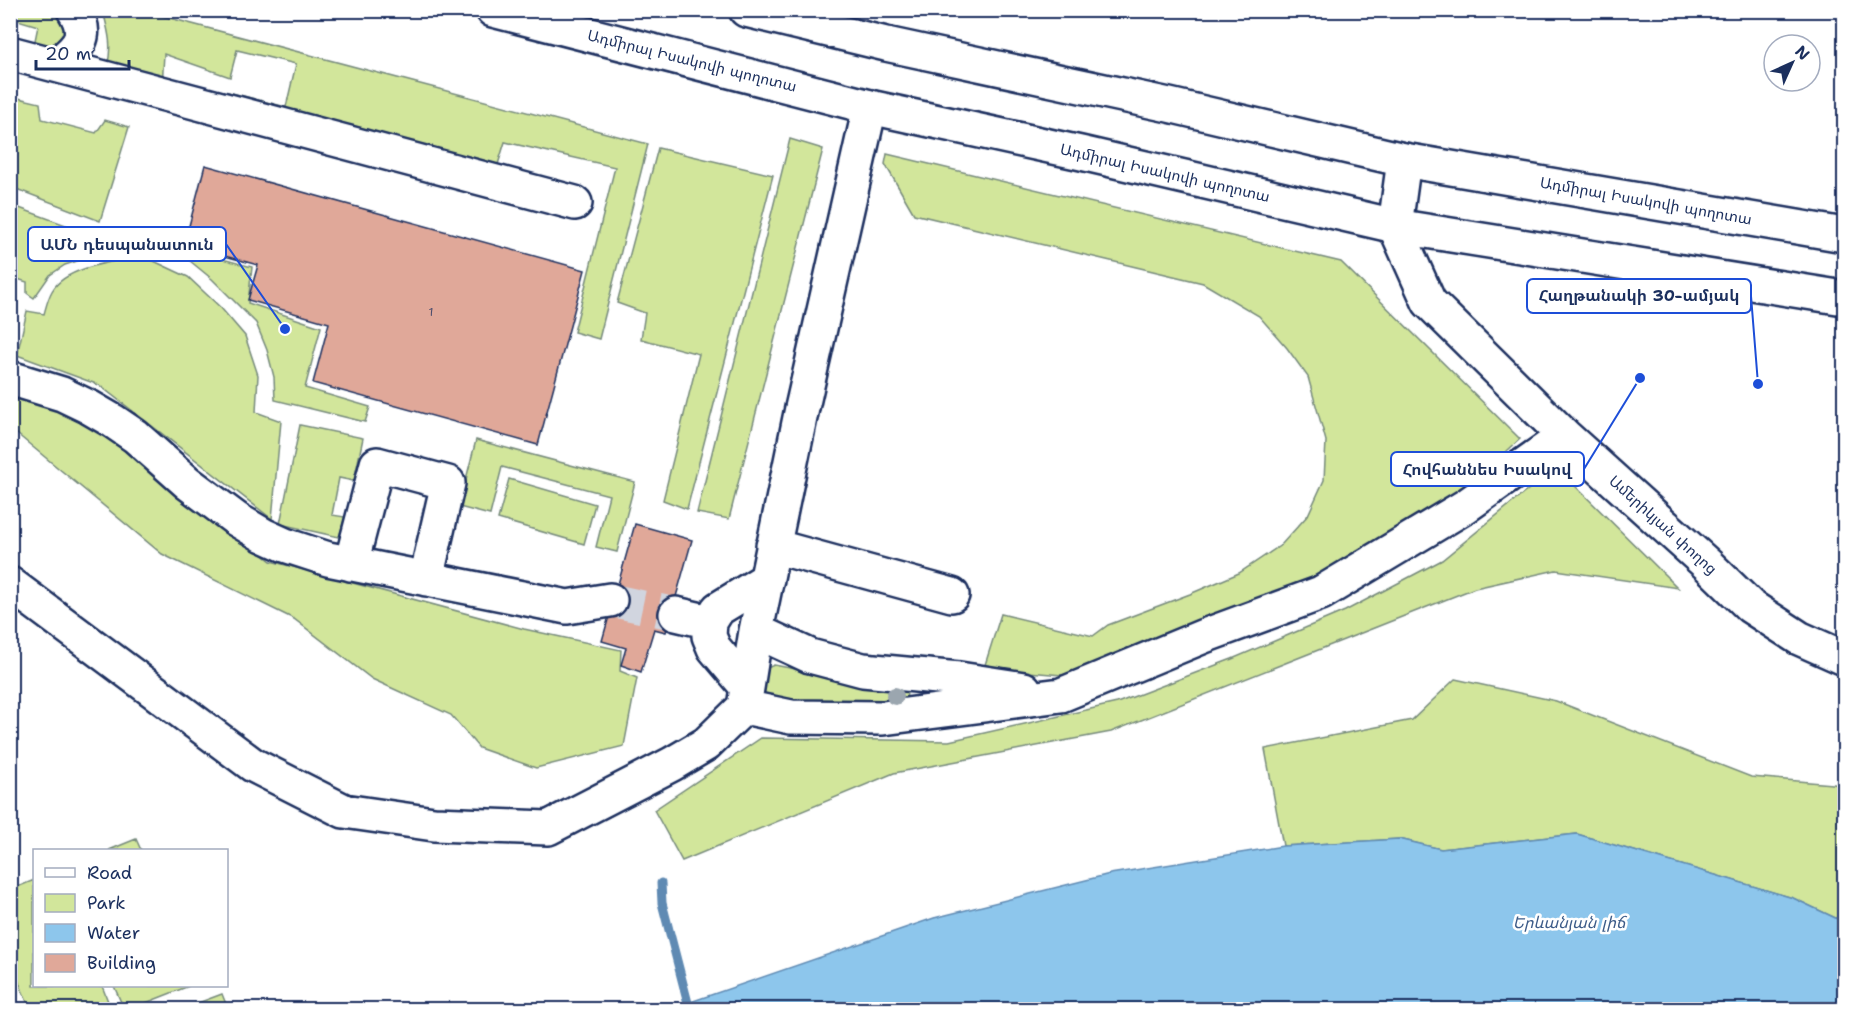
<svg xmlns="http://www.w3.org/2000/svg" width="1855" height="1020" viewBox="0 0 1855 1020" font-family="'Shantell Sans','Noto Sans Armenian',sans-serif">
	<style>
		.green { fill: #d2e69b; stroke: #768a7c; stroke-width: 1.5 }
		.water { fill: #8dc6ec; stroke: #5f8ab3; stroke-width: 1.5 }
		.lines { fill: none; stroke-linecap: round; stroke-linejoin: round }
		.stream { stroke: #5f8ab3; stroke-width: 9 }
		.building { fill: #e0a899; stroke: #1b2f5e; stroke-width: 1.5 }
		.minor-tunnel { stroke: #d1d5df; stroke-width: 33; stroke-dasharray: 33 16; stroke-linecap: butt }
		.minor-casing { stroke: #1b2f5e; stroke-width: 38 }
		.highway-casing { stroke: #1b2f5e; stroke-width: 38 }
		.minor { stroke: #fff; stroke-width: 33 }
		.highway { stroke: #fff; stroke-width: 33 }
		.tree { fill: #9ba6af }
		.labels { text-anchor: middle; stroke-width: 5; stroke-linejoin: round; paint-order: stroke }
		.number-label { font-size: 12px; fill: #4c4d6d }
		.street-label { font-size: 15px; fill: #1b2f5e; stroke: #fff }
		.water-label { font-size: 16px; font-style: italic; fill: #3d5c89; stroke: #fff }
		.leader { fill: none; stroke: #1d4ed8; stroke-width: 2 }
		.callout-dot { fill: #1d4ed8; stroke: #fff; stroke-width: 2 }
		.callout { fill: #fff; stroke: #1d4ed8; stroke-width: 2 }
		.callout-label { font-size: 16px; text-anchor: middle; font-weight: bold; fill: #1b2f5e }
	</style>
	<rect width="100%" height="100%" fill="#fff"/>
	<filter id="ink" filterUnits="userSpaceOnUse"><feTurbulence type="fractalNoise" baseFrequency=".0167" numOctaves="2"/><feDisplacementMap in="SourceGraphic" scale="12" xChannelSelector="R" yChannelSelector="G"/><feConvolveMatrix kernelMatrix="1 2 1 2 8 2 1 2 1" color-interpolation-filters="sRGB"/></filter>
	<g filter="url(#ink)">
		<!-- green -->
		<path class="green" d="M10,11H53L62,16L66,29L61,43L51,52L33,50L38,26L11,18Z
			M103,11H143L648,144L599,339L574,332L615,167L505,142L495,174L228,104V92L286,107L296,64L237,50L230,77L164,54L162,87L107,66C113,47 108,30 103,11Z
			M10,96L40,103L42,119L96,133L105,120L129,127L100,221L11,187Z
			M790,139L823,149L729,519L697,513Z
			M658,148L773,175L687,509L663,500L699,354L641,339L645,313L617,303Z
			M887,154L1341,262L1520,439L1468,487L1316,581L1073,676L984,668L1001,614L1093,636L1108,625L1190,594L1239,573L1281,545L1308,515L1324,480L1326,441L1308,377L1287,348L1259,316L1203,283L914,214L885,164Z
			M11,205L104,239L105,252L65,265L50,275L34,298L27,293V282L11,277Z
			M186,249L252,267L248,303L321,327L305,388L370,407L365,422L275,400L274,377L267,350L256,323L212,279L184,256Z
			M143,256L188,277L221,308L245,336L258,375L256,412L281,421L272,519L99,385L17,355L27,311L44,314C46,307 48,298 52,291C66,266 117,261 143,256Z
			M10,395L61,412L130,449L271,561L524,629L621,650L620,671L637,678L624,746L536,768L479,748L451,715L372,679L294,619L162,554L11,429Z
			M300,425L363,438L354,481L339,478L332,515L345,517L339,537L280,524Z
			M476,440L635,482L617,552L596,547L609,495L502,467L490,515L459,507Z
			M1556,467L1678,588L1556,570L1475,588L1111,732L894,773L682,861L654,810L761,738L949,741L1117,703L1232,659L1345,611L1442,560Z
			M509,479L595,504L584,544L498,519Z
			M774,665L907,690L906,704L769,700L759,694L760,671Z
			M1455,679L1556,701L1751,777L1844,785V922L1793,898L1577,834L1441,849L1399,839L1283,846L1265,749L1412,720Z
			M136,839L141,850H109Z
			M34,880V986H102L111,1009H30L11,963L10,890Z
			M114,986H189L128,1010L124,1009Z
			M222,994L228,1009H182Z"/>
		<!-- water -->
		<path class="water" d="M1577,834L1793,898L1844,922V1009H670L934,918L1110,874L1283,846L1399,839L1441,849Z"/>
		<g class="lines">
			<!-- stream -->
			<path class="stream" d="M661,883L662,903L688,1003"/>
		</g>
		<!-- building -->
		<path class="building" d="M205,165L585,270L538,445L313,383L329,323L248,300L258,265L184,245Z
			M635,524L692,540L666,632L654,629L641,672L621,665L626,648L602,641Z"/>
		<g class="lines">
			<!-- minor-tunnel -->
			<path class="minor-tunnel" d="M610,600L676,614"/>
			<!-- minor casing -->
			<g class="minor-casing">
				<path id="minor" d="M10,53L575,203
					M56,65C77,49 91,37 74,10
					M1404,160L1395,226L1429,302L1565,436L1708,565L1750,606L1799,638L1844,658
					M10,378L62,394L89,407L113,421L135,436L188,483L236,519L263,535L285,545L328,559L567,607L610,600
					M773,546L952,595
					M351,564L377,464L448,483L426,579
					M10,584L253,765L344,811L434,824L548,828L672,764L706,744L744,707L756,631L802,408L870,107
					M676,614L710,622
					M756,631L810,656L863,670L959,679L1024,689
					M747,687L714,648L709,636L710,622L718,609L767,579
					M744,707L791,717L883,718L1061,695L1204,636L1321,593L1466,506L1565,436"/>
			</g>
			<!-- highway casing -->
			<g class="highway-casing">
				<path id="highway" d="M493,10L870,107L1081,153L1395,226L1844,298
					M746,10L886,44L1169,105L1404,160L1844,235"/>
			</g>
			<!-- minor -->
			<use href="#minor" class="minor"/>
			<!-- highway -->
			<use href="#highway" class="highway"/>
		</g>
		<!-- trees -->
		<circle class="tree" cx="895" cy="696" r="9"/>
	</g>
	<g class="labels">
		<!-- number labels -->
		<g class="number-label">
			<text x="431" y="316">1</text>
		</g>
		<!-- street labels -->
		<g class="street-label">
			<text transform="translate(692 61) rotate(14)" y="5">Ադմիրալ Իսակովի պողոտա</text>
			<text transform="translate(1165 173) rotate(13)" y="5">Ադմիրալ Իսակովի պողոտա</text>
			<text transform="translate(1646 201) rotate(10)" y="5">Ադմիրալ Իսակովի պողոտա</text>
			<text transform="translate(1663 525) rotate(42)" y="5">Ամերիկյան փողոց</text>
		</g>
		<!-- water labels -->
		<g class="water-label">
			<text x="1569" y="928">Երևանյան լիճ</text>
		</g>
	</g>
	<!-- callouts -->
	<path class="leader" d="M285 329L226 244M1758 384L1751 296M1640 378L1584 469"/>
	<g class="callout-dot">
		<circle cx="285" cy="329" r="6"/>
		<circle cx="1758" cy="384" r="6"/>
		<circle cx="1640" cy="378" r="6"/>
	</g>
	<g class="callout">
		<rect x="28" y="227" width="198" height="34" rx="6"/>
		<rect x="1527" y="279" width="224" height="34" rx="6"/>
		<rect x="1391" y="452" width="193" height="34" rx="6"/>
	</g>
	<g class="callout-label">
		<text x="127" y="250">ԱՄՆ դեսպանատուն</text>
		<text x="1639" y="301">Հաղթանակի 30-ամյակ</text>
		<text x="1487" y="475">Հովհաննես Իսակով</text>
	</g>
	<!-- margin -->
	<rect width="1855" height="1020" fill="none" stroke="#fff" stroke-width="36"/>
	<rect x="18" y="18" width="1819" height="984" fill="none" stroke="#1b2f5e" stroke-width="2" filter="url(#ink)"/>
	<!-- legend -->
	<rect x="33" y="849" width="195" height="138" fill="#ffffff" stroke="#a4acbf" stroke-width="1.5"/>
	<rect x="45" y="868" width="30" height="9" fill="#ffffff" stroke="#a4acbf" stroke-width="1.5"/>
	<text x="87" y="879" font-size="18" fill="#1b2f5e">Road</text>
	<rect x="45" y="894" width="30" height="18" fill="#d2e69b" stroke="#a4acbf" stroke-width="1.5"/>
	<text x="87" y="909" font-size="18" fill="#1b2f5e">Park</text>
	<rect x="45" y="924" width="30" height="18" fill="#8dc6ec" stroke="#a4acbf" stroke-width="1.5"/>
	<text x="87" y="939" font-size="18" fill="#1b2f5e">Water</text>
	<rect x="45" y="954" width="30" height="18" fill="#e0a899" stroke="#a4acbf" stroke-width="1.5"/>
	<text x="87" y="969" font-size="18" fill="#1b2f5e">Building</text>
	<!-- north arrow -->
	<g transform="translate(1792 63) rotate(45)"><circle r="28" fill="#ffffff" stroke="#a4acbf" stroke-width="1.5"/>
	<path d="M0-4.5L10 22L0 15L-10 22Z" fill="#1b2f5e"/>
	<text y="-9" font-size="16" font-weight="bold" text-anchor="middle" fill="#1b2f5e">N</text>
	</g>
	<!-- scale -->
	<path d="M36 60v9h93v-9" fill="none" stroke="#1b2f5e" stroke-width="3"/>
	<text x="45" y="60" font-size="18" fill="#1b2f5e" stroke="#ffffff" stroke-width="4.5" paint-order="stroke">20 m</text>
</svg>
